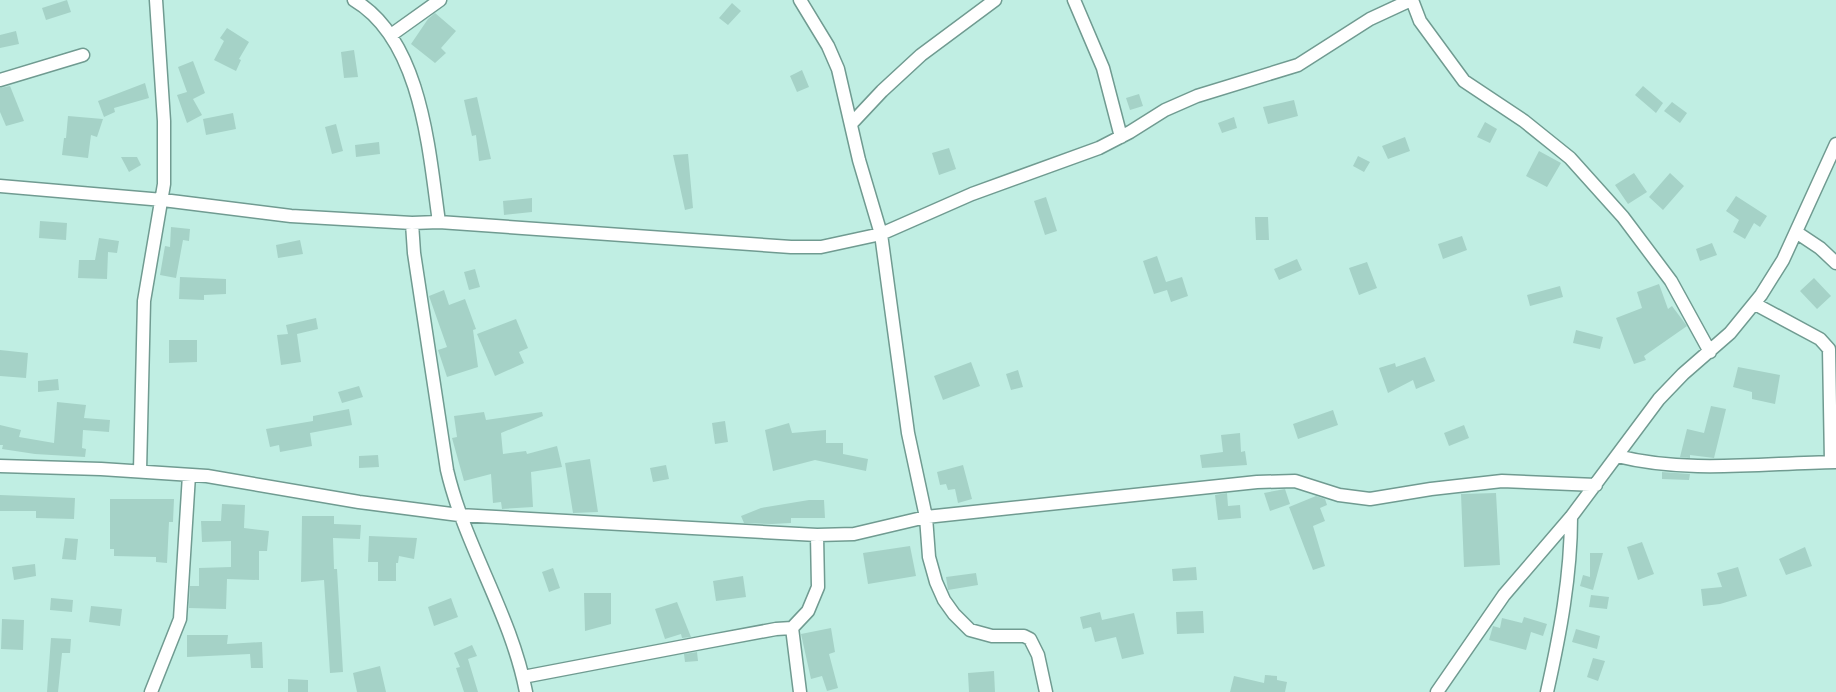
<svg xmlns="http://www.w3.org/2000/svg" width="1836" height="692" viewBox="0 0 1836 692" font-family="Overpass,sans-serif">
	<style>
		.building { fill: #a5d2c7 }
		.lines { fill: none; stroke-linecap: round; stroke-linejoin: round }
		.minor-casing { stroke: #709b91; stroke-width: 15 }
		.minor { stroke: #fff; stroke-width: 12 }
	</style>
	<rect width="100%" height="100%" fill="#c0eee3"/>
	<!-- building -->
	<path class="building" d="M67,0L71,12L46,20L42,8Z
		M732,3L741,11L728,25L719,18Z
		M435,13L456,31L441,48L446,53L435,63L411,44L428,19Z
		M227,28L249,42L239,59L241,60L236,71L214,60L224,41L220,38Z
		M16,31L19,44L0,48V35Z
		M354,50L358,77L344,78L341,52Z
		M193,61L205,93L193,99L202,115L187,123L177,95L187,92L178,67Z
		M802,70L809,87L797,92L790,76Z
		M145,83L149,98L114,108L115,112L104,117L98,101Z
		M10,86L24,121L6,126L0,112V88Z
		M1643,86L1663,103L1656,113L1635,95Z
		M1139,94L1143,106L1130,110L1126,98Z
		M477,97L491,159L479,161L476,135L472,136L464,100Z
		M1294,100L1298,116L1268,124L1263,107Z
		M1672,102L1687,113L1680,123L1664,111Z
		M233,113L236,129L206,135L203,119Z
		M68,116L103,119L97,137L91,135L88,158L62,155L64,138H66Z
		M1234,117L1237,128L1222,133L1218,123Z
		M1485,122L1497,129L1490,143L1477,137Z
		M336,124L343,151L332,154L325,127Z
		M1405,137L1410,151L1388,159L1382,146Z
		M379,142L380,154L356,157L355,145Z
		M949,148L956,169L939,175L932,153Z
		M1539,151L1561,163L1547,187L1526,176Z
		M688,154L693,208L685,210L673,155Z
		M1358,156L1370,162L1364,172L1353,166Z
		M121,157H137L141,165L129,172Z
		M1634,173L1647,192L1628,204L1615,185Z
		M1670,173L1684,186L1663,210L1649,197Z
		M1736,196L1767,216L1760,227L1754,223L1745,239L1733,232L1739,220L1726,211Z
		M1046,197L1057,231L1045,235L1034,201Z
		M532,198V212L504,215L503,201Z
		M1255,217H1268L1269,240H1256Z
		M40,221L67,223L66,240L39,238Z
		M171,227L190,229L189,241L183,240L176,278L160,275L165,246L170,247Z
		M1462,236L1467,250L1443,259L1438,244Z
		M99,238L119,241L117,253L108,252L107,279L78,278L79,260H95Z
		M300,240L303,254L278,258L276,245Z
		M1712,243L1717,255L1700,261L1696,249Z
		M1157,256L1166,282L1182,277L1188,296L1171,302L1167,290L1154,294L1143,261Z
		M1297,259L1302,270L1279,280L1274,269Z
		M1367,262L1377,288L1359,295L1349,268Z
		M475,269L480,287L469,290L464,272Z
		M180,277L226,279V294L204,295V300L179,299Z
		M1814,278L1831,296L1817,309L1800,291Z
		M1659,284L1668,309L1672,306L1687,326L1644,356L1646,360L1634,364L1616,318L1642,308L1637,292Z
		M1560,286L1563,297L1530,306L1527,295Z
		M444,290L449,305L465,299L476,329L473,330L478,367L447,377L438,350L447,347L429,296Z
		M316,318L318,329L297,334L301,362L281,365L277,335L288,334L286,325Z
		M516,319L528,348L519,352L524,363L495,376L477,334Z
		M1576,330L1603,337L1600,349L1573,343Z
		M169,340H197V362L169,363Z
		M0,350L28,353L26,378L0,376Z
		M1425,357L1435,381L1416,389L1413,380L1388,393L1379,368L1395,363L1396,367Z
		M971,362L980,386L943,400L934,376Z
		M1738,367L1780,375L1775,404L1752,399V392L1733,387Z
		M1018,370L1023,387L1011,390L1006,374Z
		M58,379L59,390L38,392V381Z
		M359,386L363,397L342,403L338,392Z
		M57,402L86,405L84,418L110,420L109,432L83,430L82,448L86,449L85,457L35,454L2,449L3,445H0V425L21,430L19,437L54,443Z
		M1711,406L1726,409L1714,458L1690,455V458L1680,457L1687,429L1704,433Z
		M349,409L352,425L310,433L312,446L280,452L279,445L270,447L266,429L313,421V416Z
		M1333,410L1338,425L1298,439L1293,424Z
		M484,412L486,420L542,412L543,416L501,433L503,454L526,451L527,454L557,446L562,467L531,472L533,507L502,509L501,502L493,503L491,474L464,481L452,438L457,437L454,416Z
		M725,421L728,442L715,444L712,423Z
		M789,423L792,433L826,430V443H843V454L868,459L866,471L815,460L773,471L765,430Z
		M1464,425L1469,438L1449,446L1444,433Z
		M1240,433L1241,452L1245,451L1247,465L1202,468L1200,455L1223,452L1221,435Z
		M378,455L379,467L359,468V456Z
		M590,459L598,512L573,513L565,463Z
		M666,465L669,479L653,482L650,468Z
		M963,465L972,499L958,503L955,489L948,490L946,484L940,485L937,472Z
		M1662,472L1690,474L1689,480L1662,479Z
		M1285,489L1290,504L1270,511L1264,493Z
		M1227,493L1228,506L1240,505L1241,518L1218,520L1215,495Z
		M1496,493L1500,565L1464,567L1461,494Z
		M0,495L75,498L74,519L36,518V511H0Z
		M1316,496L1325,499L1327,505L1320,508L1325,521L1313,526L1325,566L1313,570L1289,507Z
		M110,499H174L173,522H169L167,563L156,562V557L114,556V549H110Z
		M809,500H824L825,518H791V523L772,524L744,523L741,516L761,508Z
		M222,504L245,505L244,528L269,531L267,551H259V580L227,579L226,609L189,608L190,586H199V568L231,567V541L202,542L201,521H221Z
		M302,516H334V524L361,525L360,539L333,538L334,569H337L343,672L330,673L324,580L301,582Z
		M369,536L417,538L414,559L399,556L398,563H396V581H378V562H368Z
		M65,538L78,539L76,560L62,559Z
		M1642,542L1654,574L1638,580L1627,547Z
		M910,546L916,576L868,584L863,553Z
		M1805,547L1812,566L1786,575L1779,559Z
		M1590,553H1603L1593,590L1580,586L1583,575L1590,577Z
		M35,564L36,576L14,580L12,567Z
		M1196,567L1197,580L1173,581L1172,569Z
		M1738,567L1747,596L1720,604L1703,606L1701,589L1722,587L1717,573Z
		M553,568L560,588L549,592L542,572Z
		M976,573L978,585L948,590L946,577Z
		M743,576L746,597L716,601L713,581Z
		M584,593H611V624L585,631Z
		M1591,595L1609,597L1607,609L1589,607Z
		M51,598L73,600L72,612L50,610Z
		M451,598L458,617L434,626L428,607Z
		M677,602L691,637L682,638L681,634L665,639L655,609Z
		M91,606L122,609L120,626L89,622Z
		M1203,611L1204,633L1177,634L1176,612Z
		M1100,612L1102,620L1134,613L1144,654L1122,659L1116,637L1095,642L1091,627L1083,629L1080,617Z
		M1524,617L1547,624L1543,636L1531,632L1526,650L1489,640L1493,626L1500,628L1502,618L1522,623Z
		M2,619L24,620L23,650L1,649Z
		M831,628L835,652L829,654L838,688L827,691L822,676L811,679L801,634Z
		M1576,629L1600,636L1597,649L1572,642Z
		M187,635H228L227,644L262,642L263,668H251L250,654L187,657Z
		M51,638L71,639L70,653H62L58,692H47Z
		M472,645L477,656L468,659L478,692H464L456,668L460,667L454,653Z
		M697,652L698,661L685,662L684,654Z
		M1593,658L1605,661L1598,681L1587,677Z
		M380,666L386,692H357L353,673Z
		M994,671L995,692H969L968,673Z
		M1265,675L1277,676V680L1287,682L1285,692H1230L1234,676L1264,683Z
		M288,679L308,680V692H288Z"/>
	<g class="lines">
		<!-- minor casing -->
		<g class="minor-casing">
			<path id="minor" d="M354,0C422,40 429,152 439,222
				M800,0L828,46L838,69L859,160L881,234L908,433L926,517L929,557L936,582L944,600L954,614L970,630L992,636H1024L1030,639L1038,655L1046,692
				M1074,0L1103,68L1121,137
				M1412,0L1420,21L1464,81L1524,121L1570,158L1623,217L1671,281L1710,352
				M391,35L440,0
				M0,80L83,55
				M851,124L882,91L921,55L995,0
				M0,186L163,200L291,216L412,223L439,222L791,247H821L881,234L972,194L1099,148L1130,132L1165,110L1197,96L1298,65L1370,19L1411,0
				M412,223L414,253L447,470C465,547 511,614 526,692
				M1796,232L1820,248L1836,263
				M1755,304L1820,339L1829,349L1831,462
				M1617,456C1689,474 1762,463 1836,462
				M0,466L101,469L207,476L359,502L459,515L817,535L854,534L926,517L1257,482L1295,481L1339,495L1370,499L1431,489L1502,481L1596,485
				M140,471L144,301L164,184V121L156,0
				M523,677L706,642L776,629L792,628
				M151,692L180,619L189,475
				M800,692L792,628L808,611L818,587L817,535
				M1437,692L1504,595L1571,517L1659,399L1683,374L1730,333L1761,295L1783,260L1836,144
				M1547,692C1560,634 1571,576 1571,517"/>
		</g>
		<!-- minor -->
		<use href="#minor" class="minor"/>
	</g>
</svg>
